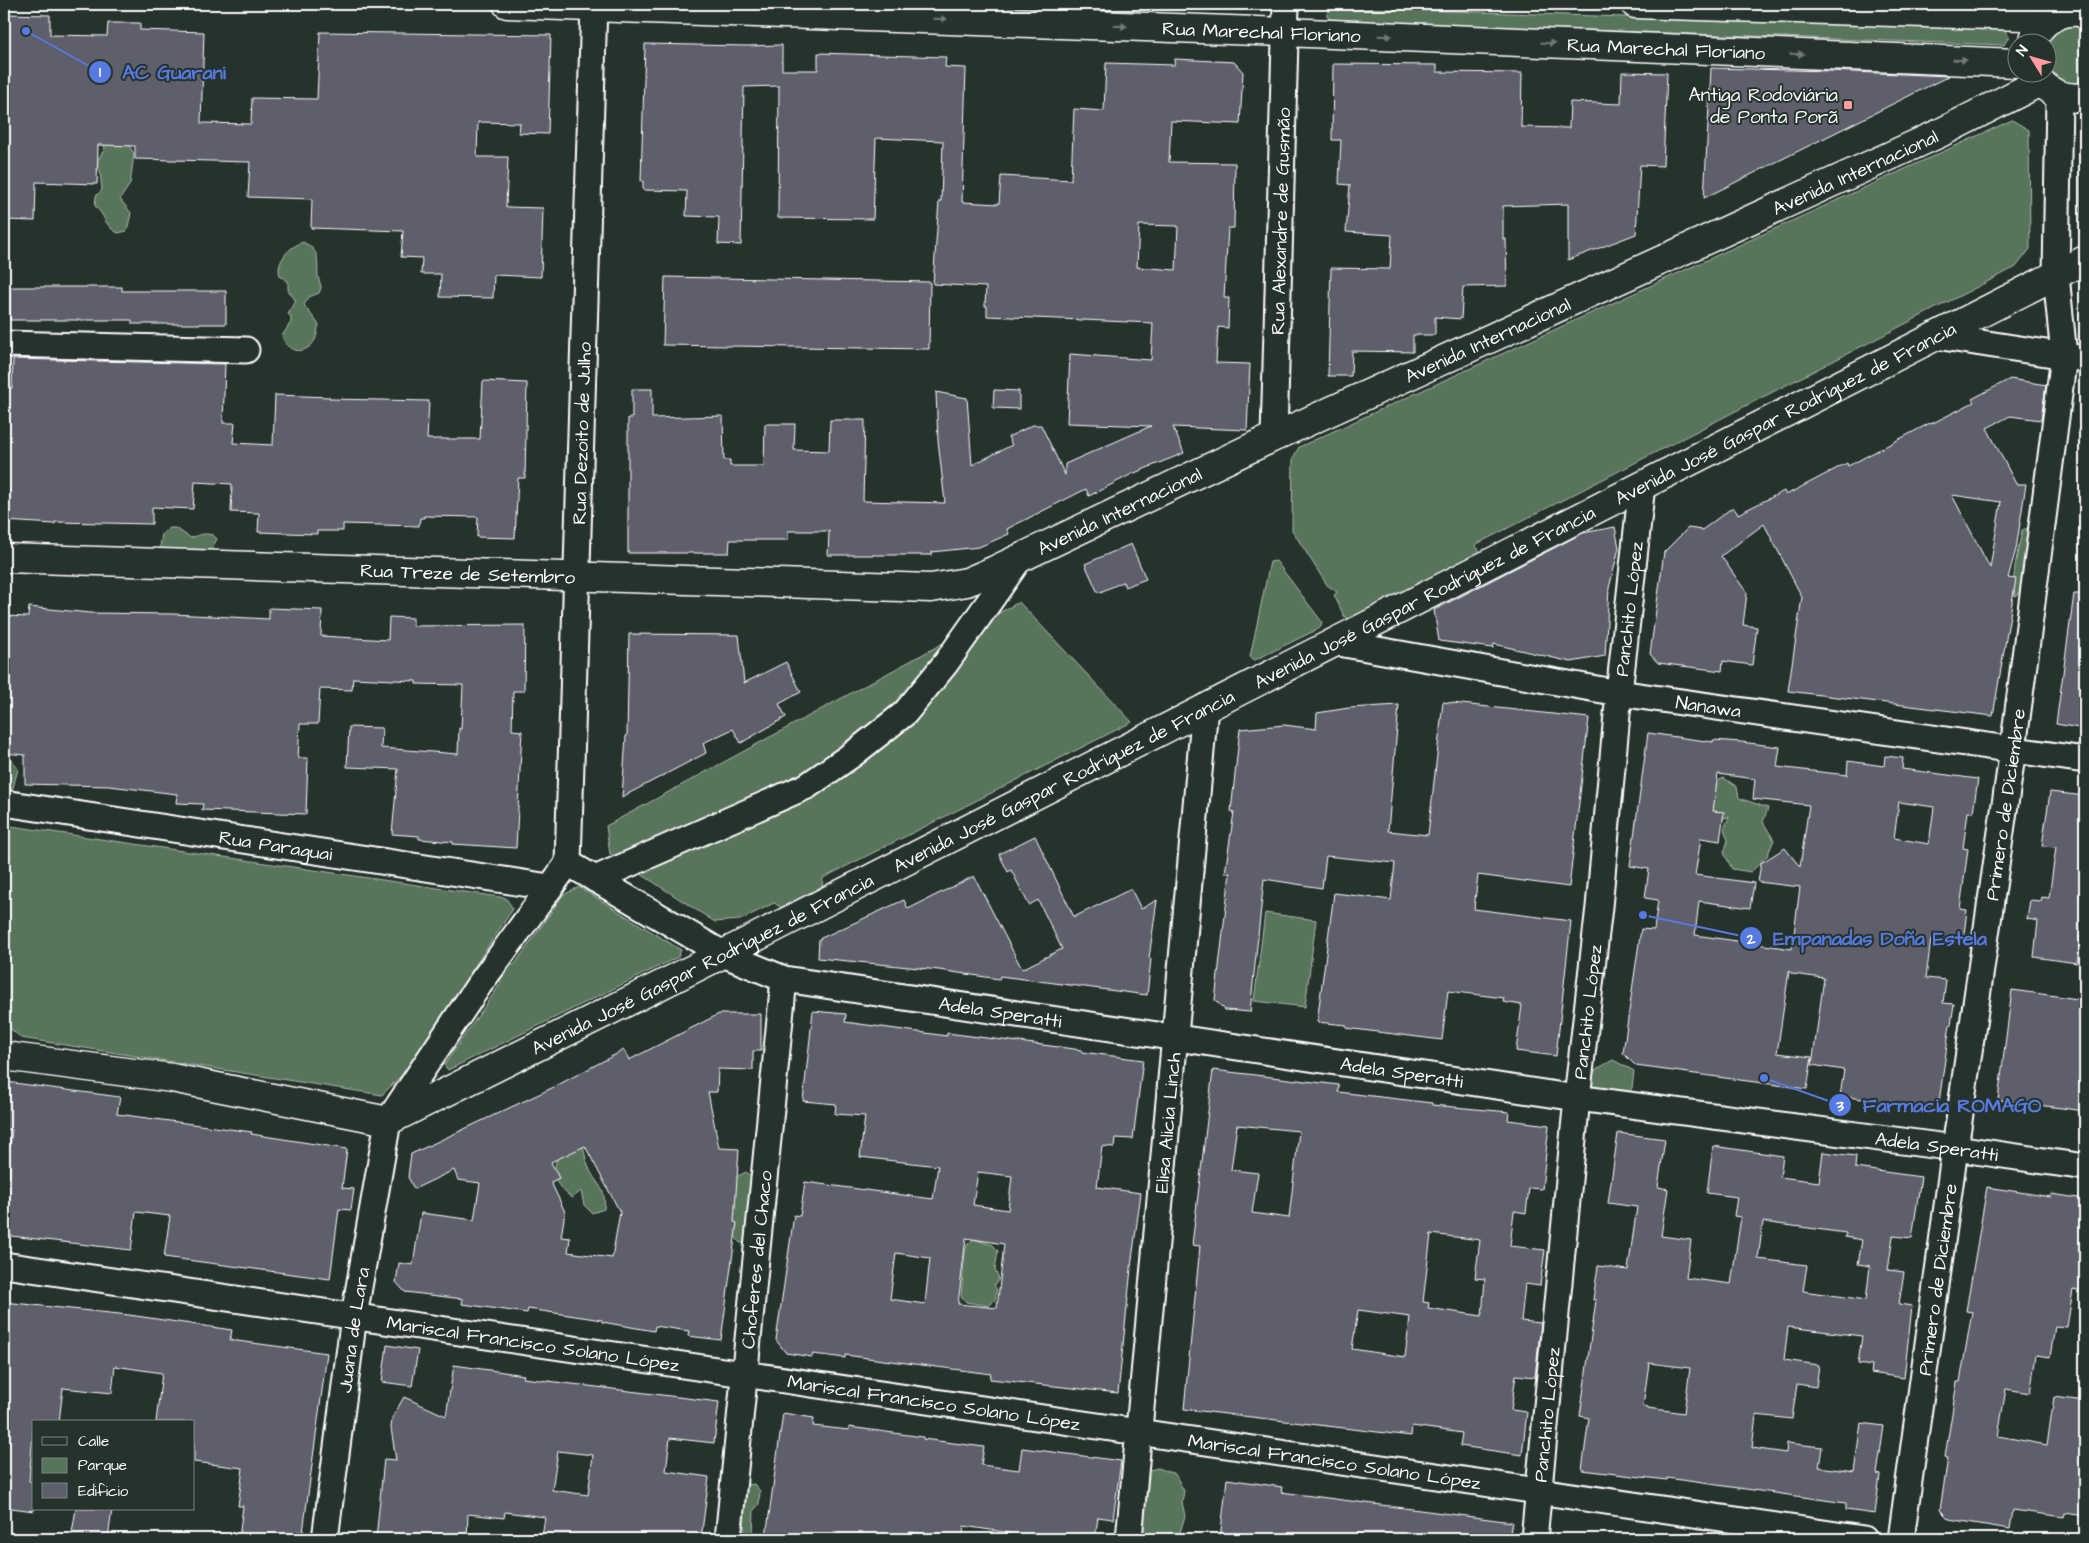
<svg xmlns="http://www.w3.org/2000/svg" width="2089" height="1543" viewBox="0 0 2089 1543" font-family="'Architects Daughter',sans-serif">
	<style>
		.green { fill: #58745b; stroke: #acbaad }
		.building { fill: #5e5f6c; stroke: #fff; fill-rule: evenodd }
		.lines { fill: none; stroke-linecap: round; stroke-linejoin: round }
		.street-casing { stroke: #fff; stroke-width: 29 }
		.secondary-casing { stroke: #fff; stroke-width: 31 }
		.street { stroke: #26332d; stroke-width: 25 }
		.secondary { stroke: #26332d; stroke-width: 28 }
		.oneway { fill: #727a76 }
		.poi-dot { fill: #ff9aa2; stroke: #26332d; stroke-width: 2 }
		.labels { text-anchor: middle; stroke-width: 4; stroke-linejoin: round; paint-order: stroke }
		.street-label { font-size: 19px; fill: #fff; stroke: #26332d }
		.poi-label { font-size: 19px; fill: #fff; stroke: #26332d; text-anchor: end }
		.leader { fill: none; stroke: #567ae2; stroke-width: 2 }
		.callout-dot { fill: #567ae2; stroke: #26332d; stroke-width: 2 }
		.mark-label { font-size: 15px; text-anchor: middle; font-weight: bold; fill: #fff }
		.callout-label { font-size: 20px; text-anchor: middle; font-weight: bold; fill: #567ae2; stroke: #26332d; stroke-width: 4; stroke-linejoin: round; paint-order: stroke }
	</style>
	<rect width="100%" height="100%" fill="#26332d"/>
	<filter id="ink" filterUnits="userSpaceOnUse"><feTurbulence type="fractalNoise" baseFrequency=".02" numOctaves="2"/><feDisplacementMap in="SourceGraphic" scale="10" xChannelSelector="R" yChannelSelector="G"/><feConvolveMatrix kernelMatrix="1 2 1 2 8 2 1 2 1" color-interpolation-filters="sRGB"/></filter>
	<g filter="url(#ink)">
		<!-- green -->
		<path class="green" d="M1333,7L2004,30L2009,36L2004,45L1332,21L1327,16V13Z
			M2067,25H2085V81C2050,93 2030,45 2067,25Z
			M2085,116V225L2081,219L2079,124Z
			M2012,120L2029,130L2030,249L2016,267L1475,545L1482,554L1361,628L1344,616L1334,595L1337,592L1327,585L1292,530L1293,458L1299,447Z
			M125,137L134,154L130,184L120,199L131,213L127,231L118,233C104,226 106,216 95,206L96,196L102,190L100,171L96,163L105,148L101,140Z
			M303,242C321,251 317,261 318,277C319,281 321,284 321,288L319,293L309,297L304,305L319,325C317,330 317,336 315,340C306,356 287,353 282,336L291,322V317L288,314L296,301L288,290V281L280,276C275,262 290,246 303,242Z
			M170,528H175L191,538C199,534 212,531 217,539L213,546L214,551L209,559L159,553L162,534Z
			M2028,528L2030,533L2023,590L2015,596C2010,580 2019,547 2022,530Z
			M1276,561L1322,622L1320,628L1255,660L1250,657L1270,562Z
			M1019,602L1132,722L823,878L821,894L791,913L774,903L740,920L715,922L610,854L606,826Z
			M4,752L7,753L18,769L13,788L4,790Z
			M1724,778L1737,787L1739,798L1768,808L1763,822L1774,840L1767,856L1751,872L1732,869L1724,853L1728,840L1724,829L1729,817L1710,821L1709,790L1717,781Z
			M4,825L506,898L513,909L403,1074L382,1095L21,1038L4,1023Z
			M579,887L681,950L678,957L448,1070L444,1065L501,983L499,980L507,967L515,964L563,895Z
			M1265,913L1316,920L1305,1007L1254,1001Z
			M1613,1060L1634,1071L1632,1088L1623,1100L1588,1091L1595,1070Z
			M580,1137C584,1147 585,1159 589,1168C596,1185 607,1187 604,1209L592,1213L584,1205L581,1191L572,1198C551,1181 553,1177 558,1151Z
			M746,1172L753,1177L776,1202L772,1228L750,1242L740,1243L721,1217L736,1177Z
			M973,1239L993,1245L998,1251L995,1270L999,1278L997,1283L994,1285L997,1290L995,1300L989,1306L966,1302L961,1296L965,1252L967,1245Z
			M1158,1468L1175,1474L1184,1491L1182,1502L1185,1516L1178,1539H1136L1141,1472Z
			M754,1484L760,1491L759,1504L754,1510L753,1536L750,1539H741L744,1532L745,1515L742,1506L744,1485Z"/>
		<!-- building -->
		<path class="building" d="M4,14L50,15V35L107,36L108,23H140V30L204,32L201,123L251,124L252,98L317,99L320,32L551,35L548,134L519,133L520,123L478,122L477,157H508L506,207L543,208L541,277L494,275L493,298L440,297L441,274H421L422,258L401,257L403,231L311,228L312,199L248,197L250,162L135,159V146L98,145L97,184L36,182L35,221L4,220Z
			M645,44L746,46L782,45V70H818V53L946,57L945,67L966,68L962,202L999,204L1001,176L1071,180L1074,109L1104,111L1106,63L1174,65L1175,59L1234,62L1243,72L1240,124L1171,121L1169,162L1235,163L1234,228H1228L1224,298H1229L1228,328L1218,327L1216,363L1250,364L1247,430L1173,427L1184,453L1132,474L1089,496L1086,489L1007,529L1009,534L979,547L932,552V555H828L829,531H788V540H730L729,553H628V418H632V389H652V418L723,416L724,460H730V466H764L765,424H795L794,450L829,451L830,420H865L863,501L945,503L938,440L936,392L967,398L972,465L1012,445L1008,437L1033,425H1041L1065,475V464L1151,426L1067,423L1070,354L1151,360L1153,323L987,316V306H985L986,287L933,284L939,201H941L943,141L876,138L873,219L778,218L779,86L744,87L741,245L718,244L719,217L686,216L687,191L643,190V181H641ZM1139,225L1178,226L1176,270L1137,267Z
			M1333,64L1437,65V72L1522,73L1521,127L1569,128L1570,102L1621,104L1622,72L1667,73L1663,166L1640,165L1636,234L1568,260V204L1503,206V239H1506L1507,286L1463,287L1461,319L1435,317V335H1413V352L1352,351L1351,376H1328L1331,268L1390,269L1392,235L1346,232L1350,185L1339,184L1341,140H1332Z
			M1711,68L1829,71L1949,76L1704,198Z
			M665,277L930,282L929,349L663,345Z
			M10,287H122V291H226V324H132V320H10Z
			M13,359L225,364L223,423H235L233,443L273,445L275,395L330,397V399L429,401L427,439H480L483,381L527,383L525,478H518L515,538L477,537L478,517L424,516V518H420L419,526L343,524V531H317V534L258,532L259,513L231,512L232,484L195,482L193,509L152,507V524L55,522V524L4,521V388H12Z
			M2010,379L2046,385L2041,420L2010,416L1987,428L2016,484H2026L2016,549L2008,578L2016,579L1993,716L1788,691L1802,597L1764,524L1721,556L1747,593L1743,625L1757,627L1752,665L1723,661L1722,671L1658,663L1650,654L1664,552L1688,528L1702,530L1733,507L1738,514L1784,491L1786,495L1847,463L1848,466L1930,423L1931,424L1974,402L1972,399ZM1952,495L2001,502L1990,568Z
			M994,390L1019,391V409L993,408Z
			M1615,527L1619,548L1609,588L1605,656L1571,662L1494,644L1493,648L1439,641L1434,610L1583,533Z
			M1131,544L1146,579L1125,587L1123,582L1098,593L1085,564Z
			M2074,594H2085V729L2056,724Z
			M29,607L90,613L173,614L269,619V608L322,610L321,636L388,640L389,617L413,618V626L525,625L524,691H513L512,730L522,731L516,848L453,844V842L419,839V836L392,834L398,769L347,767L349,727L382,728L381,748L458,754L459,728L461,729L463,685L416,684V681L353,678L352,690L320,689L318,724H300L298,758H308L306,814L202,810L203,804L176,803L177,794L109,786L25,784V755L4,753V616L28,617Z
			M629,634L739,635L744,683L786,662L801,692L779,704L786,717L741,743L733,729L703,743L706,753L622,797L626,736H627Z
			M1443,702L1589,718L1569,887L1478,875L1474,909L1571,921L1556,1056L1516,1051L1522,1005L1503,1002L1504,998L1448,991L1442,1040L1346,1028V1025L1317,1022L1334,893L1391,900L1395,863L1326,856L1322,888L1264,879L1250,1012L1225,1010L1215,1000L1230,873H1225L1234,812L1231,811L1240,729L1284,725L1316,729L1317,713L1349,708L1399,705L1388,831L1428,835Z
			M1648,733L1713,742V740L1741,742L1780,747L1777,767L1847,775L1848,761L1884,766L1885,756L1903,758L1902,769L1978,779L1973,812H1968L1963,848L1968,849L1960,909L1967,910L1963,943L1931,939L1926,978L1946,980L1943,1003L1954,1004L1951,1025L1950,1024L1938,1109L1840,1096L1844,1070L1812,1065L1824,978L1792,974L1789,971L1777,1053L1812,1057L1807,1089L1636,1066L1623,1053L1641,929L1654,930L1658,900L1645,898L1649,869L1630,866ZM1718,774L1755,779L1753,799L1809,805L1800,867L1785,848L1761,863L1758,882L1800,887L1792,949L1695,935L1699,901L1750,908L1754,883L1695,875L1701,838L1720,841L1724,812L1713,811ZM1899,802L1934,807L1929,844L1894,838Z
			M2050,792L2085,796V927H2082L2077,963L2034,957L2038,921L2027,919L2030,900L2041,901L2042,897L2049,898L2056,847L2042,846Z
			M1035,836L1074,917L1131,889L1141,909L1157,900L1149,958L1151,959L1147,995L1000,976L999,979L939,970L818,958L819,939L904,900L908,909L974,876L1022,969L1062,949L1038,900L1029,905L1011,870L1008,872L999,854Z
			M2012,990L2085,1000V1111L1998,1100Z
			M813,1011L846,1014L845,1022L947,1036V1033L1082,1050V1052L1143,1060L1133,1139L1115,1138L1114,1147L1102,1146L1097,1187L1141,1193L1132,1259L1118,1393L990,1379L991,1374L845,1355V1358L813,1354L812,1357L786,1353L776,1340L794,1215L800,1216L805,1182L933,1199L938,1166L860,1157L865,1116L835,1114L836,1104L803,1101ZM978,1172L1012,1176L1008,1210L973,1205ZM966,1238L1004,1244L997,1308L958,1304ZM896,1253L930,1258L925,1304L890,1299Z
			M719,1014H761V1051H753V1070L718,1069L717,1092H708L719,1148L739,1149L734,1222L737,1223L721,1340L688,1336L689,1331L655,1326L654,1331L602,1322V1320L528,1309L527,1313L462,1304L463,1299L405,1292L396,1282L399,1263L413,1265L421,1213L474,1220L480,1183L458,1180L454,1170L414,1189L408,1177L411,1154L554,1087L624,1050L629,1060ZM585,1146L620,1212L612,1258L568,1252L570,1238L561,1237L565,1212L551,1182L559,1178L551,1162Z
			M1213,1070L1339,1085L1338,1092L1432,1103V1105L1509,1112L1508,1120L1549,1125L1542,1189L1529,1188L1526,1213L1514,1211L1510,1246L1545,1250L1540,1286L1525,1284L1521,1321L1541,1323L1535,1377L1516,1375L1511,1410L1527,1412L1522,1455L1460,1446L1462,1433L1412,1426L1411,1436L1184,1409L1200,1246L1192,1245ZM1237,1125L1299,1131L1289,1218L1252,1213L1258,1173L1231,1170ZM1431,1234L1480,1240L1475,1278L1485,1279L1482,1316L1428,1308L1429,1303L1423,1302ZM1358,1310L1410,1317L1405,1357L1352,1349Z
			M6,1082L120,1097L117,1114L252,1132L251,1134L347,1149L342,1188L354,1189L351,1210L339,1209L330,1279L164,1257L170,1216L136,1212L131,1250L11,1236L4,1226L10,1167H7L12,1130L4,1129Z
			M1618,1133L1665,1139L1658,1187L1668,1189L1661,1236L1691,1240L1686,1278L1731,1284L1741,1217L1734,1216L1737,1197L1707,1193L1713,1146L1783,1156L1780,1177L1819,1182L1823,1152L1856,1156L1855,1168L1921,1177L1912,1238L1893,1236L1888,1270L1904,1272L1899,1304L1912,1306L1904,1378L1871,1373L1872,1366L1858,1364L1862,1336L1788,1327L1784,1360L1819,1365L1816,1387L1797,1384L1792,1419L1756,1415L1752,1448L1786,1453L1787,1443L1822,1447L1819,1467L1854,1472L1861,1423L1884,1426L1877,1474L1880,1475L1875,1514L1846,1510V1503L1667,1478V1480L1582,1470L1589,1418L1580,1416L1596,1300H1593L1598,1266L1628,1270L1637,1207L1608,1203ZM1763,1222L1846,1233L1845,1237L1862,1240L1858,1264L1870,1266L1866,1300L1803,1291L1807,1265L1758,1259ZM1649,1363L1690,1368L1684,1413L1648,1408V1407L1643,1406Z
			M1987,1187L2051,1197V1194L2085,1199V1292L2073,1290L2067,1327L2055,1326L2050,1357L2036,1355L2030,1393L2006,1389L1998,1436L2047,1445L2054,1397L2085,1401V1516L2065,1513L2064,1517L2013,1510L2010,1529L1949,1519L1940,1510L1948,1458L1945,1457L1957,1382H1960L1972,1312L1966,1311Z
			M4,1302L129,1315L232,1330L230,1340L327,1353L303,1532H297L296,1539H239L243,1506H238L243,1468L194,1462V1422H156L162,1373L115,1366L112,1393L63,1388L59,1422H34L29,1481L34,1482V1511L4,1507Z
			M387,1345L418,1350L412,1386L382,1382Z
			M454,1365L524,1375L523,1378L719,1402L714,1443L670,1438L666,1471L709,1477L701,1539H555L542,1537L545,1517L505,1512L504,1518L468,1514L467,1539H376L384,1459L396,1460L391,1428L392,1418L404,1397L446,1416ZM558,1451L593,1455L588,1495L552,1490Z
			M783,1413L814,1418L813,1426L849,1430V1427L923,1437V1439L984,1447L981,1465L1019,1470L1022,1448L1121,1461L1113,1519L1098,1517L1095,1539H1009L1010,1533L964,1526L962,1539H945V1536L910,1532L909,1539H769V1537H766Z
			M1227,1479L1282,1487L1281,1492L1512,1522L1509,1539H1220Z
			M76,1509H112L108,1539H71Z"/>
		<g class="lines">
			<!-- street casing -->
			<g class="street-casing">
				<g id="street">
					<path d="M1936,336L2085,359"/>
					<path d="M4,344L246,350"/>
					<path id="s1" d="M1274,437L1286,4"/>
					<path id="s2" d="M1333,642L1619,693L2085,760"/>
					<path id="s3" d="M4,803L549,887"/>
					<path id="s4" d="M568,863L594,4"/>
					<path d="M595,879L807,786L853,754L905,713L946,663L1020,558"/>
					<path id="s5" d="M4,1265L1864,1539"/>
					<path id="s6" d="M325,1539L354,1316L388,1121L479,985L568,863L723,954L784,979L1577,1098L1955,1148L2085,1167"/>
					<path id="s7" d="M728,1539L784,979"/>
					<path id="s8" d="M1129,1539L1205,707"/>
					<path id="s9" d="M1534,1539L1577,1098L1599,907L1619,693L1642,485"/>
					<path id="s10" d="M1901,1539L1955,1148L2013,749L2064,356L2056,275L2059,96"/>
				</g>
			</g>
			<!-- secondary casing -->
			<g class="secondary-casing">
				<g id="secondary">
					<path id="s11" d="M507,4L1284,32L2016,63"/>
					<path d="M1635,4L2053,17"/>
					<path d="M2033,42C2039,20 2063,8 2085,13"/>
					<path d="M2034,72C2046,93 2062,100 2085,97"/>
					<path id="s12" d="M4,558L931,588L967,582L995,570L1274,437L1938,134L2040,82"/>
					<path id="s13" d="M4,1056L172,1078L388,1121L723,954L2085,260"/>
				</g>
			</g>
			<!-- street -->
			<use href="#street" class="street"/>
			<!-- secondary -->
			<use href="#secondary" class="secondary"/>
		</g>
		<!-- one-way arrows -->
		<defs><path id="oneway-solid" d="M-6-.8H1V-3.2L6.5 0L1 3.2V.8H-6Z" transform="scale(1.25)"/></defs>
		<g class="oneway">
			<use href="#oneway-solid" transform="translate(940 19) rotate(2)"/>
			<use href="#oneway-solid" transform="translate(1120 26) rotate(2)"/>
			<use href="#oneway-solid" transform="translate(1385 36) rotate(2)"/>
			<use href="#oneway-solid" transform="translate(1548 43) rotate(2)"/>
			<use href="#oneway-solid" transform="translate(1797 54) rotate(2)"/>
			<use href="#oneway-solid" transform="translate(1960 60) rotate(2)"/>
		</g>
	</g>
	<!-- markers -->
	<rect class="poi-dot" x="1843" y="100" width="10" height="10" rx="2.5"/>
	<g class="labels">
		<!-- street labels -->
		<g class="street-label">
			<text dy="7" stroke="none"><textPath href="#s11" startOffset="755">Rua Marechal Floriano</textPath></text>
			<text dy="7" stroke="none"><textPath href="#s11" startOffset="1160">Rua Marechal Floriano</textPath></text>
			<text dy="7" stroke="none"><textPath href="#s12" startOffset="1942">Avenida Internacional</textPath></text>
			<text dy="7" stroke="none"><textPath href="#s1" startOffset="216">Rua Alexandre de Gusmão</textPath></text>
			<text dy="7" stroke="none"><textPath href="#s12" startOffset="1538">Avenida Internacional</textPath></text>
			<text dy="7" stroke="none"><textPath href="#s13" startOffset="1956">Avenida José Gaspar Rodríguez de Francia</textPath></text>
			<text dy="7" stroke="none"><textPath href="#s4" startOffset="430">Rua Dezoito de Julho</textPath></text>
			<text dy="7" stroke="none"><textPath href="#s12" startOffset="1132">Avenida Internacional</textPath></text>
			<text dy="7" stroke="none"><textPath href="#s12" startOffset="464">Rua Treze de Setembro</textPath></text>
			<text dy="7" stroke="none"><textPath href="#s13" startOffset="1551">Avenida José Gaspar Rodríguez de Francia</textPath></text>
			<text dy="7" stroke="none"><textPath href="#s9" startOffset="935">Panchito López</textPath></text>
			<text dy="7" stroke="none"><textPath href="#s2" startOffset="381">Nanawa</textPath></text>
			<text dy="7" stroke="none"><textPath href="#s13" startOffset="1146">Avenida José Gaspar Rodríguez de Francia</textPath></text>
			<text dy="7" stroke="none"><textPath href="#s10" startOffset="742">Primero de Diciembre</textPath></text>
			<text dy="7" stroke="none"><textPath href="#s3" startOffset="275">Rua Paraguai</textPath></text>
			<text dy="7" stroke="none"><textPath href="#s13" startOffset="741">Avenida José Gaspar Rodríguez de Francia</textPath></text>
			<text dy="7" stroke="none"><textPath href="#s6" startOffset="1202">Adela Speratti</textPath></text>
			<text dy="7" stroke="none"><textPath href="#s9" startOffset="530">Panchito López</textPath></text>
			<text dy="7" stroke="none"><textPath href="#s6" startOffset="1608">Adela Speratti</textPath></text>
			<text dy="7" stroke="none"><textPath href="#s8" startOffset="418">Elisa Alicia Linch</textPath></text>
			<text dy="7" stroke="none"><textPath href="#s6" startOffset="2148">Adela Speratti</textPath></text>
			<text dy="7" stroke="none"><textPath href="#s7" startOffset="281">Choferes del Chaco</textPath></text>
			<text dy="7" stroke="none"><textPath href="#s10" startOffset="262">Primero de Diciembre</textPath></text>
			<text dy="7" stroke="none"><textPath href="#s6" startOffset="211">Juana de Lara</textPath></text>
			<text dy="7" stroke="none"><textPath href="#s5" startOffset="535">Mariscal Francisco Solano López</textPath></text>
			<text dy="7" stroke="none"><textPath href="#s5" startOffset="940">Mariscal Francisco Solano López</textPath></text>
			<text dy="7" stroke="none"><textPath href="#s9" startOffset="125">Panchito López</textPath></text>
			<text dy="7" stroke="none"><textPath href="#s5" startOffset="1345">Mariscal Francisco Solano López</textPath></text>
		</g>
		<!-- poi labels -->
		<g class="poi-label">
			<text x="1838" y="101">Antiga Rodoviária<tspan x="1838" dy="22">de Ponta Porã</tspan></text>
		</g>
	</g>
	<!-- callouts -->
	<path class="leader" d="M26 31L100 72M1643 915L1751 938M1764 1078L1840 1105"/>
	<g class="callout-dot">
		<circle cx="26" cy="31" r="5"/>
		<circle cx="1643" cy="915" r="5"/>
		<circle cx="1764" cy="1078" r="5"/>
		<circle cx="100" cy="72" r="12"/>
		<circle cx="1751" cy="938" r="12"/>
		<circle cx="1840" cy="1105" r="12"/>
	</g>
	<g class="mark-label">
		<text x="100" y="77">1</text>
		<text x="1751" y="944">2</text>
		<text x="1840" y="1111">3</text>
	</g>
	<g class="callout-label">
		<text x="174" y="79">AC Guarani</text>
		<text x="1880" y="945">Empanadas Doña Estela</text>
		<text x="1952" y="1112">Farmacia ROMAGO</text>
	</g>
	<!-- margin -->
	<rect width="2089" height="1543" fill="none" stroke="#26332d" stroke-width="20"/>
	<rect x="10" y="10" width="2069" height="1523" fill="none" stroke="#fff" stroke-width="2" filter="url(#ink)"/>
	<!-- legend -->
	<rect x="32" y="1420" width="162" height="90" fill="#26332d" stroke="#7d8581"/>
	<rect x="42" y="1437" width="25" height="8" fill="#26332d" stroke="#7d8581"/>
	<text x="78" y="1446" font-size="15" fill="#ffffff">Calle</text>
	<rect x="42" y="1458" width="25" height="15" fill="#58745b" stroke="#7d8581"/>
	<text x="78" y="1470" font-size="15" fill="#ffffff">Parque</text>
	<rect x="42" y="1483" width="25" height="15" fill="#5e5f6c" stroke="#7d8581"/>
	<text x="78" y="1496" font-size="15" fill="#ffffff">Edificio</text>
	<!-- north arrow -->
	<g transform="translate(2032 58) rotate(307)"><circle r="24" fill="#26332d" stroke="#7d8581"/>
	<path d="M0-4L9 19L0 12L-9 19Z" fill="#ff9aa2"/>
	<text y="-8" font-size="14" font-weight="bold" text-anchor="middle" fill="#ffffff">N</text>
	</g>
</svg>
